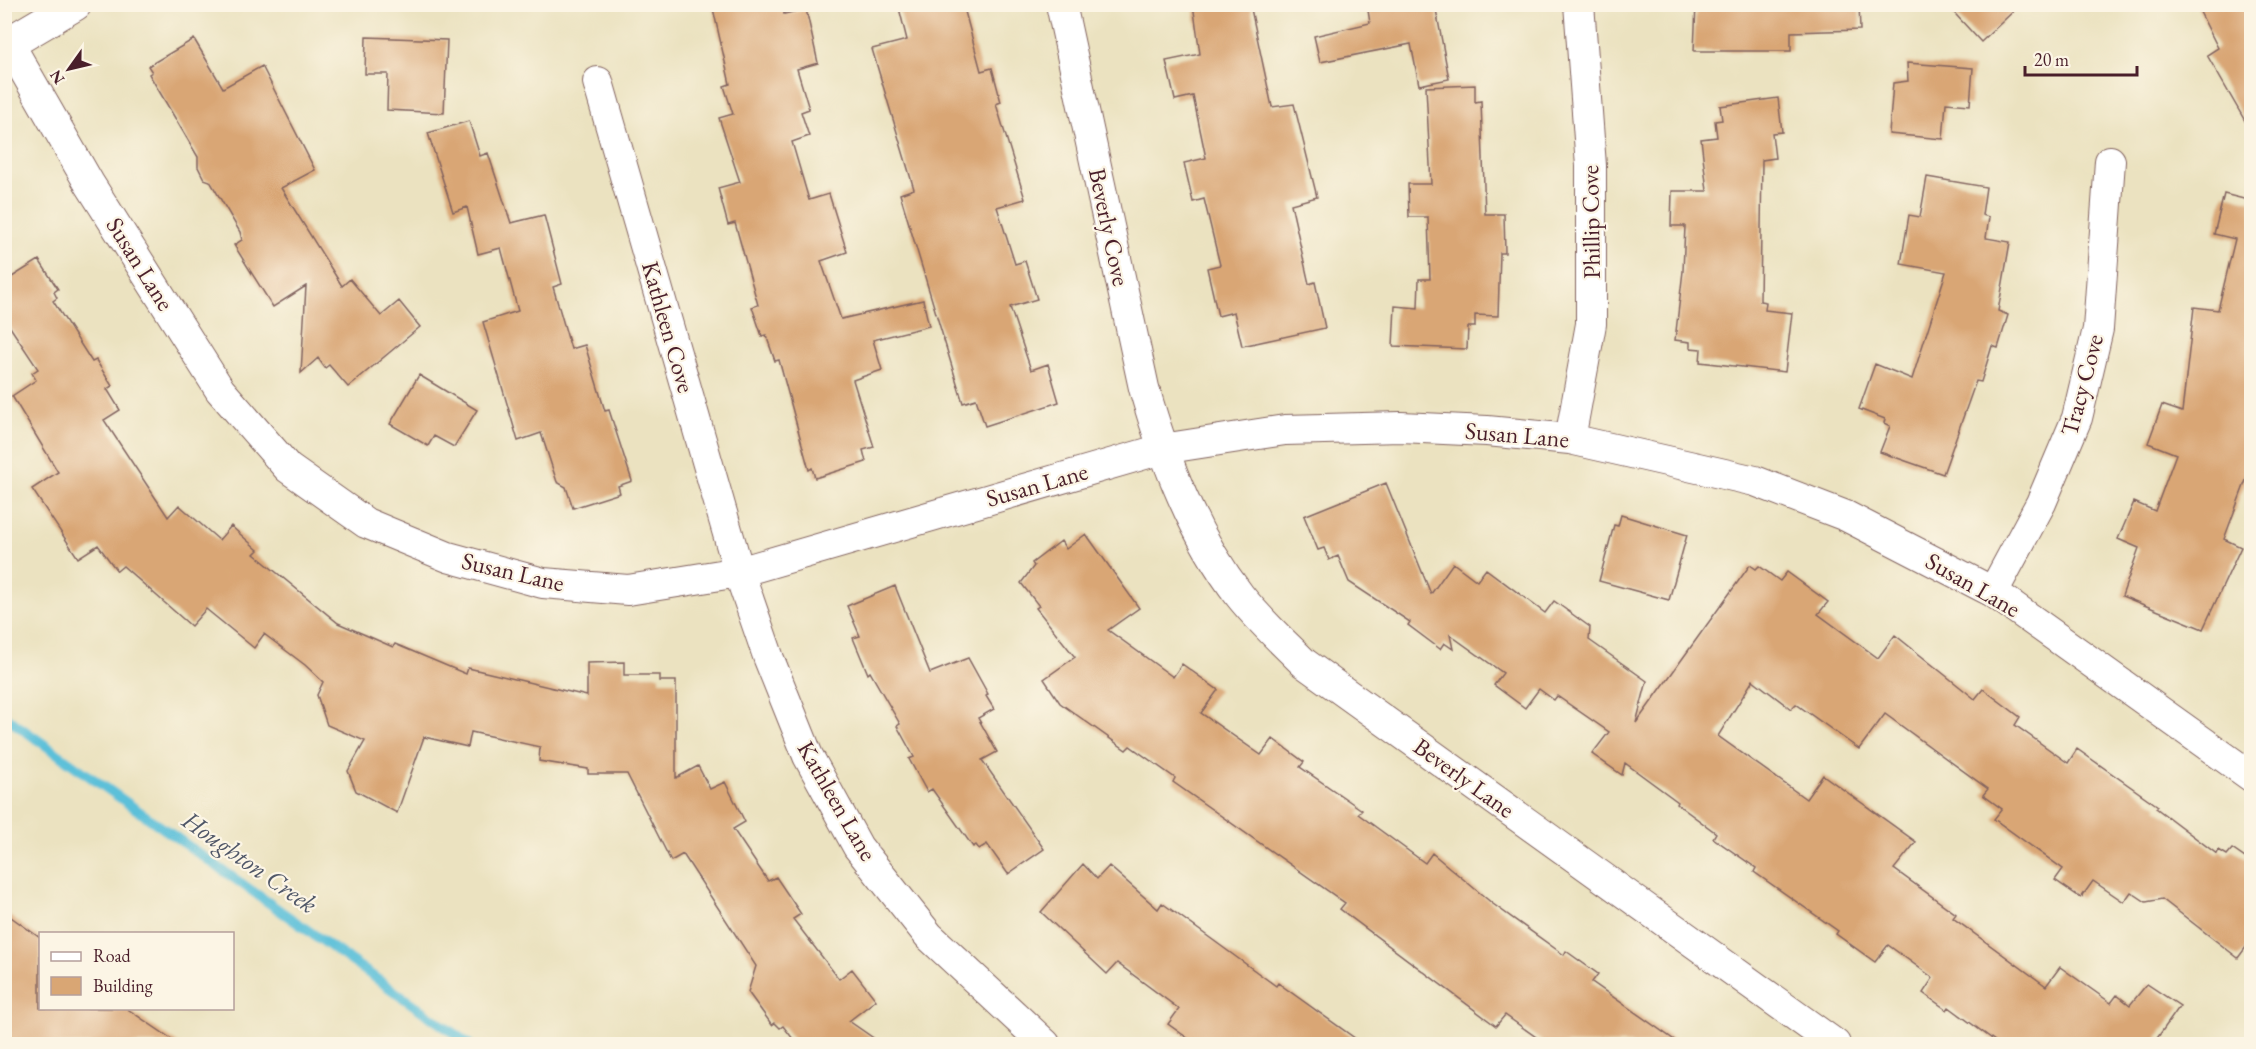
<svg xmlns="http://www.w3.org/2000/svg" width="2256" height="1049" viewBox="0 0 2256 1049" font-family="'EB Garamond',serif">
	<style>
		.lines { fill: none; stroke-linecap: round; stroke-linejoin: round }
		.stream { stroke: #5bc0d9; stroke-width: 10 }
		.building { fill: #d9a674 }
		.minor-casing { stroke: #82635f; stroke-width: 32 }
		.tertiary-casing { stroke: #82635f; stroke-width: 35 }
		.minor { stroke: #fff; stroke-width: 30 }
		.tertiary { stroke: #fff; stroke-width: 33 }
		.labels { text-anchor: middle; stroke-width: 4.5; stroke-linejoin: round; paint-order: stroke }
		.street-label { font-size: 24px; fill: #4a1f2b; stroke: #fcf5e5 }
		.water-label { font-size: 26px; font-style: italic; fill: #505768; stroke: #fcf5e5 }
	</style>
	<rect width="100%" height="100%" fill="#fcf5e5"/>
	<filter id="ink" filterUnits="userSpaceOnUse"><feTurbulence type="fractalNoise" baseFrequency=".0167" numOctaves="2"/><feDisplacementMap in="SourceGraphic" scale="12" xChannelSelector="R" yChannelSelector="G"/><feConvolveMatrix kernelMatrix="1 2 1 2 8 2 1 2 1" color-interpolation-filters="sRGB"/></filter>
	<filter id="wash" filterUnits="userSpaceOnUse"><feTurbulence type="fractalNoise" baseFrequency=".008" numOctaves="4" result="noise"/><feDisplacementMap in="SourceGraphic" scale="24" xChannelSelector="R" yChannelSelector="G"/><feGaussianBlur stdDeviation="1.35" result="paint"/><feColorMatrix in="noise" values="0 0 0 0 0 0 0 0 0 0 0 0 0 0 0 0 0 1.4 0 .05"/><feComposite in="paint" operator="in"/></filter>
	<g filter="url(#wash)">
		<rect width="100%" height="100%" fill="#ebe2c0"/>
		<g class="lines">
			<!-- stream -->
			<path class="stream" d="M4,716L469,1044"/>
		</g>
		<g id="blocks">
			<!-- building -->
			<path class="building" d="M712,4H782L784,14L806,9L818,63L797,69L809,109L801,112L809,136L792,142L809,200L829,194L847,252L821,261L841,319L923,300L929,326L873,340L882,370L853,380L874,447L863,450L866,462L815,478L812,468L809,470L779,360L775,361L766,335L762,336L752,307L758,305L735,223L728,225L718,188L740,182L719,118L733,114L724,86L730,84Z
				M898,4H963L981,71L992,68L1001,102L996,104L1025,199L997,207L1015,264L1025,261L1037,299L1010,307L1031,370L1048,364L1059,402L985,426L976,399L963,403L900,194L914,189L872,49L907,40Z
				M1193,4H1250L1272,107L1294,104L1317,197L1291,204L1309,284L1315,282L1325,328L1242,346L1234,312L1218,316L1207,268L1220,265L1204,199L1193,202L1184,163L1206,158L1193,96L1175,100L1166,61L1200,54Z
				M1367,4H1435L1449,79L1419,85L1411,44L1320,62L1314,36L1370,23Z
				M1696,4H1859L1860,30L1791,32V51H1694Z
				M1946,4H2021L1981,42Z
				M2196,4H2252V133L2207,55L2218,48Z
				M366,37L447,40L444,113L387,110L388,74H365Z
				M194,39L223,88L262,66L315,170L281,188L342,286L350,279L381,316L399,301L420,327L348,387L329,365L325,368L318,358L301,373L306,286L273,307L234,245L242,240L240,232L210,181L204,179L198,167V157L149,74L152,72L148,66Z
				M1907,63L1973,68L1970,105L1946,103L1943,139L1889,134L1893,83L1908,81Z
				M1475,85V102L1481,101L1485,214H1504L1505,253H1500L1498,316L1475,315V327H1468L1467,349L1393,346L1395,306L1418,308L1419,279H1430L1428,217H1409L1408,184H1431L1426,87Z
				M1778,98L1782,132L1772,133L1775,158L1762,160L1760,301L1766,302L1765,310L1792,313L1785,372L1700,362L1701,349L1690,348V342L1675,340L1683,271L1685,226H1671L1672,191H1707L1701,139L1717,137L1715,121L1722,120L1720,106Z
				M469,121L480,156L488,153L511,223L544,215L562,284L553,287L571,349L585,345L605,411L609,410L632,481L618,486L620,493L573,508L566,487L557,482L541,433L518,441L483,322L518,311L501,248L478,254L467,207L453,212L428,133Z
				M1927,177L1986,187L1982,215L1989,217L1986,238L2010,242L1998,311L2008,315L1998,348L1992,346L1981,382L1976,381L1943,474L1880,452L1890,426L1884,423L1885,419L1859,409L1875,364L1912,379L1946,272L1901,264L1909,215L1920,217Z
				M2224,194L2252,201V464L2224,539L2241,547L2203,629L2122,596L2139,548L2118,539L2134,502L2155,511L2176,454L2148,443L2162,405L2182,412L2194,307L2218,310L2235,239L2214,234Z
				M39,260L58,289L54,292L57,298L53,301L92,362L96,360L112,386L107,389L120,410L104,420L168,517L179,505L219,540L231,526L258,550L254,554L338,623L393,647L395,644L466,674L468,668L587,696V663L624,662V675H660V681H676V778L698,766L710,789L725,782L745,822L733,829L768,881L776,877L801,914L793,919L839,979L852,969L876,1000L849,1021L882,1044H797L783,1026L780,1028L775,1023L772,1025L748,992L756,966L683,854L671,861L627,774H588V769L539,761L540,747L471,732L468,747L424,737L397,813L356,791L348,771L365,741L327,725L317,695L323,682L305,665L264,634L254,648L206,609L191,626L123,566L117,571L98,545L78,558L32,489L58,472L12,396L36,380L32,373L38,369L4,318V282Z
				M419,375L477,410L454,447L434,436L428,446L390,424Z
				M1386,483L1431,594L1453,563L1477,581L1486,569L1545,613L1554,601L1590,627L1589,640L1647,681L1636,723L1750,565L1756,569L1759,566L1780,581L1787,572L1828,602L1818,614L1878,658L1895,635L1975,699L1983,689L2020,717L2015,725L2068,763L2077,749L2158,806L2156,808L2217,854L2219,850L2227,855L2232,849L2252,863V939L2238,958L2162,899L2146,902L2131,892L2124,902L2093,881L2081,898L2055,880L2063,869L1994,819L2002,809L1983,795L1988,789L1885,714L1859,749L1796,704L1791,709L1753,680L1718,736L1806,799L1823,775L1916,842L1894,869L1956,914L1953,918L2046,986L2060,967L2111,1003L2117,995L2130,1005L2147,984L2180,1006L2153,1044H1999L1949,1007L1947,1010L1923,993L1933,978L1888,945L1875,962L1836,934L1838,931L1754,872L1756,868L1713,838L1716,833L1677,804L1678,802L1625,763L1622,775L1592,754L1609,732L1557,696L1554,700L1539,689L1525,708L1494,685L1503,673L1450,635L1453,649L1444,643L1440,649L1408,625L1410,622L1349,582L1338,556L1329,560L1324,548L1318,550L1304,516Z
				M1621,515L1687,535L1669,600L1599,581L1614,525L1618,526Z
				M1086,534L1139,608L1108,630L1173,677L1182,664L1218,690L1201,713L1261,755L1273,739L1304,762L1300,767L1362,810L1358,814L1425,863L1432,853L1493,904L1564,955L1566,951L1598,974L1592,982L1680,1044H1546L1505,1015L1496,1026L1340,909L1345,903L1173,782L1175,778L1130,746L1126,750L1060,703L1044,679L1075,657L1036,608L1039,606L1021,583L1034,566L1032,563L1061,541L1066,549Z
				M895,586L930,673L968,658L988,694L986,696L994,709L978,718L997,752L982,760L1044,849L1008,874L987,844L979,849L976,845L973,847L932,789L927,792L909,759L914,757L897,726L900,724L870,672L868,674L853,638L860,636L847,606Z
				M1083,864L1097,879L1109,866L1158,909L1162,903L1276,986L1278,983L1363,1044H1196L1168,1024L1179,1009L1117,963L1107,974L1041,912Z
				M4,912L40,938V1008H126L179,1044H16L4,1037Z"/>
		</g>
	</g>
	<g filter="url(#ink)">
		<use href="#blocks" fill-opacity="0" stroke="#82635f" stroke-width="1.5"/>
		<g class="lines">
			<!-- minor casing -->
			<g class="minor-casing">
				<path id="minor" d="M1061,4L1144,388C1165,461 1193,535 1240,596C1259,620 1283,642 1304,663L1835,1044
					M4,35L89,183L220,390L288,468L366,523L448,557L543,583L628,590L739,572L1162,449L1285,430L1401,427L1487,431L1570,439L1755,481L1846,516L1993,592L2252,777
					M598,82L739,572L769,659L808,756L858,847L929,936L1045,1044
					M1570,439L1591,324V166L1579,4
					M1993,592L2041,503L2077,418L2098,329L2110,161"/>
			</g>
			<!-- tertiary casing -->
			<g class="tertiary-casing">
				<path id="tertiary" d="M4,46L75,4"/>
			</g>
			<!-- minor -->
			<use href="#minor" class="minor"/>
			<!-- tertiary -->
			<use href="#tertiary" class="tertiary"/>
		</g>
	</g>
	<g class="labels">
		<!-- street labels -->
		<g class="street-label">
			<text transform="translate(1591 222) rotate(-91)" y="8">Phillip Cove</text>
			<text transform="translate(1109 227) rotate(78)" y="8">Beverly Cove</text>
			<text transform="translate(140 264) rotate(58)" y="8">Susan Lane</text>
			<text transform="translate(668 327) rotate(74)" y="8">Kathleen Cove</text>
			<text transform="translate(2082 385) rotate(-75)" y="8">Tracy Cove</text>
			<text transform="translate(1517 435) rotate(5)" y="8">Susan Lane</text>
			<text transform="translate(1037 485) rotate(-16)" y="8">Susan Lane</text>
			<text transform="translate(513 572) rotate(13)" y="8">Susan Lane</text>
			<text transform="translate(1973 585) rotate(30)" y="8">Susan Lane</text>
			<text transform="translate(1464 778) rotate(36)" y="8">Beverly Lane</text>
			<text transform="translate(837 801) rotate(60)" y="8">Kathleen Lane</text>
		</g>
		<!-- water labels -->
		<g class="water-label">
			<text transform="translate(250 862) rotate(35)" y="9">Houghton Creek</text>
		</g>
	</g>
	<!-- margin -->
	<rect width="2256" height="1049" fill="none" stroke="#fcf5e5" stroke-width="24"/>
	<!-- legend -->
	<rect x="39" y="932" width="195" height="78" fill="#fcf5e5" stroke="#b59f9b" stroke-width="1.5"/>
	<rect x="51" y="952" width="30" height="9" fill="#ffffff" stroke="#b59f9b" stroke-width="1.5"/>
	<text x="93" y="962" font-size="18" fill="#4a1f2b">Road</text>
	<rect x="51" y="977" width="30" height="18" fill="#d9a674" stroke="#b59f9b" stroke-width="1.5"/>
	<text x="93" y="992" font-size="18" fill="#4a1f2b">Building</text>
	<!-- north arrow -->
	<g transform="translate(69 69) rotate(236)" stroke="#fcf5e5" stroke-width="4.5" paint-order="stroke">
	<path d="M0-4.5L10 22L0 15L-10 22Z" fill="#4a1f2b"/>
	<text y="-9" font-size="16" font-weight="bold" text-anchor="middle" fill="#4a1f2b">N</text>
	</g>
	<!-- scale -->
	<path d="M2025 66v9h112v-9" fill="none" stroke="#4a1f2b" stroke-width="3"/>
	<text x="2034" y="66" font-size="18" fill="#4a1f2b" stroke="#fcf5e5" stroke-width="4.5" paint-order="stroke">20 m</text>
</svg>
